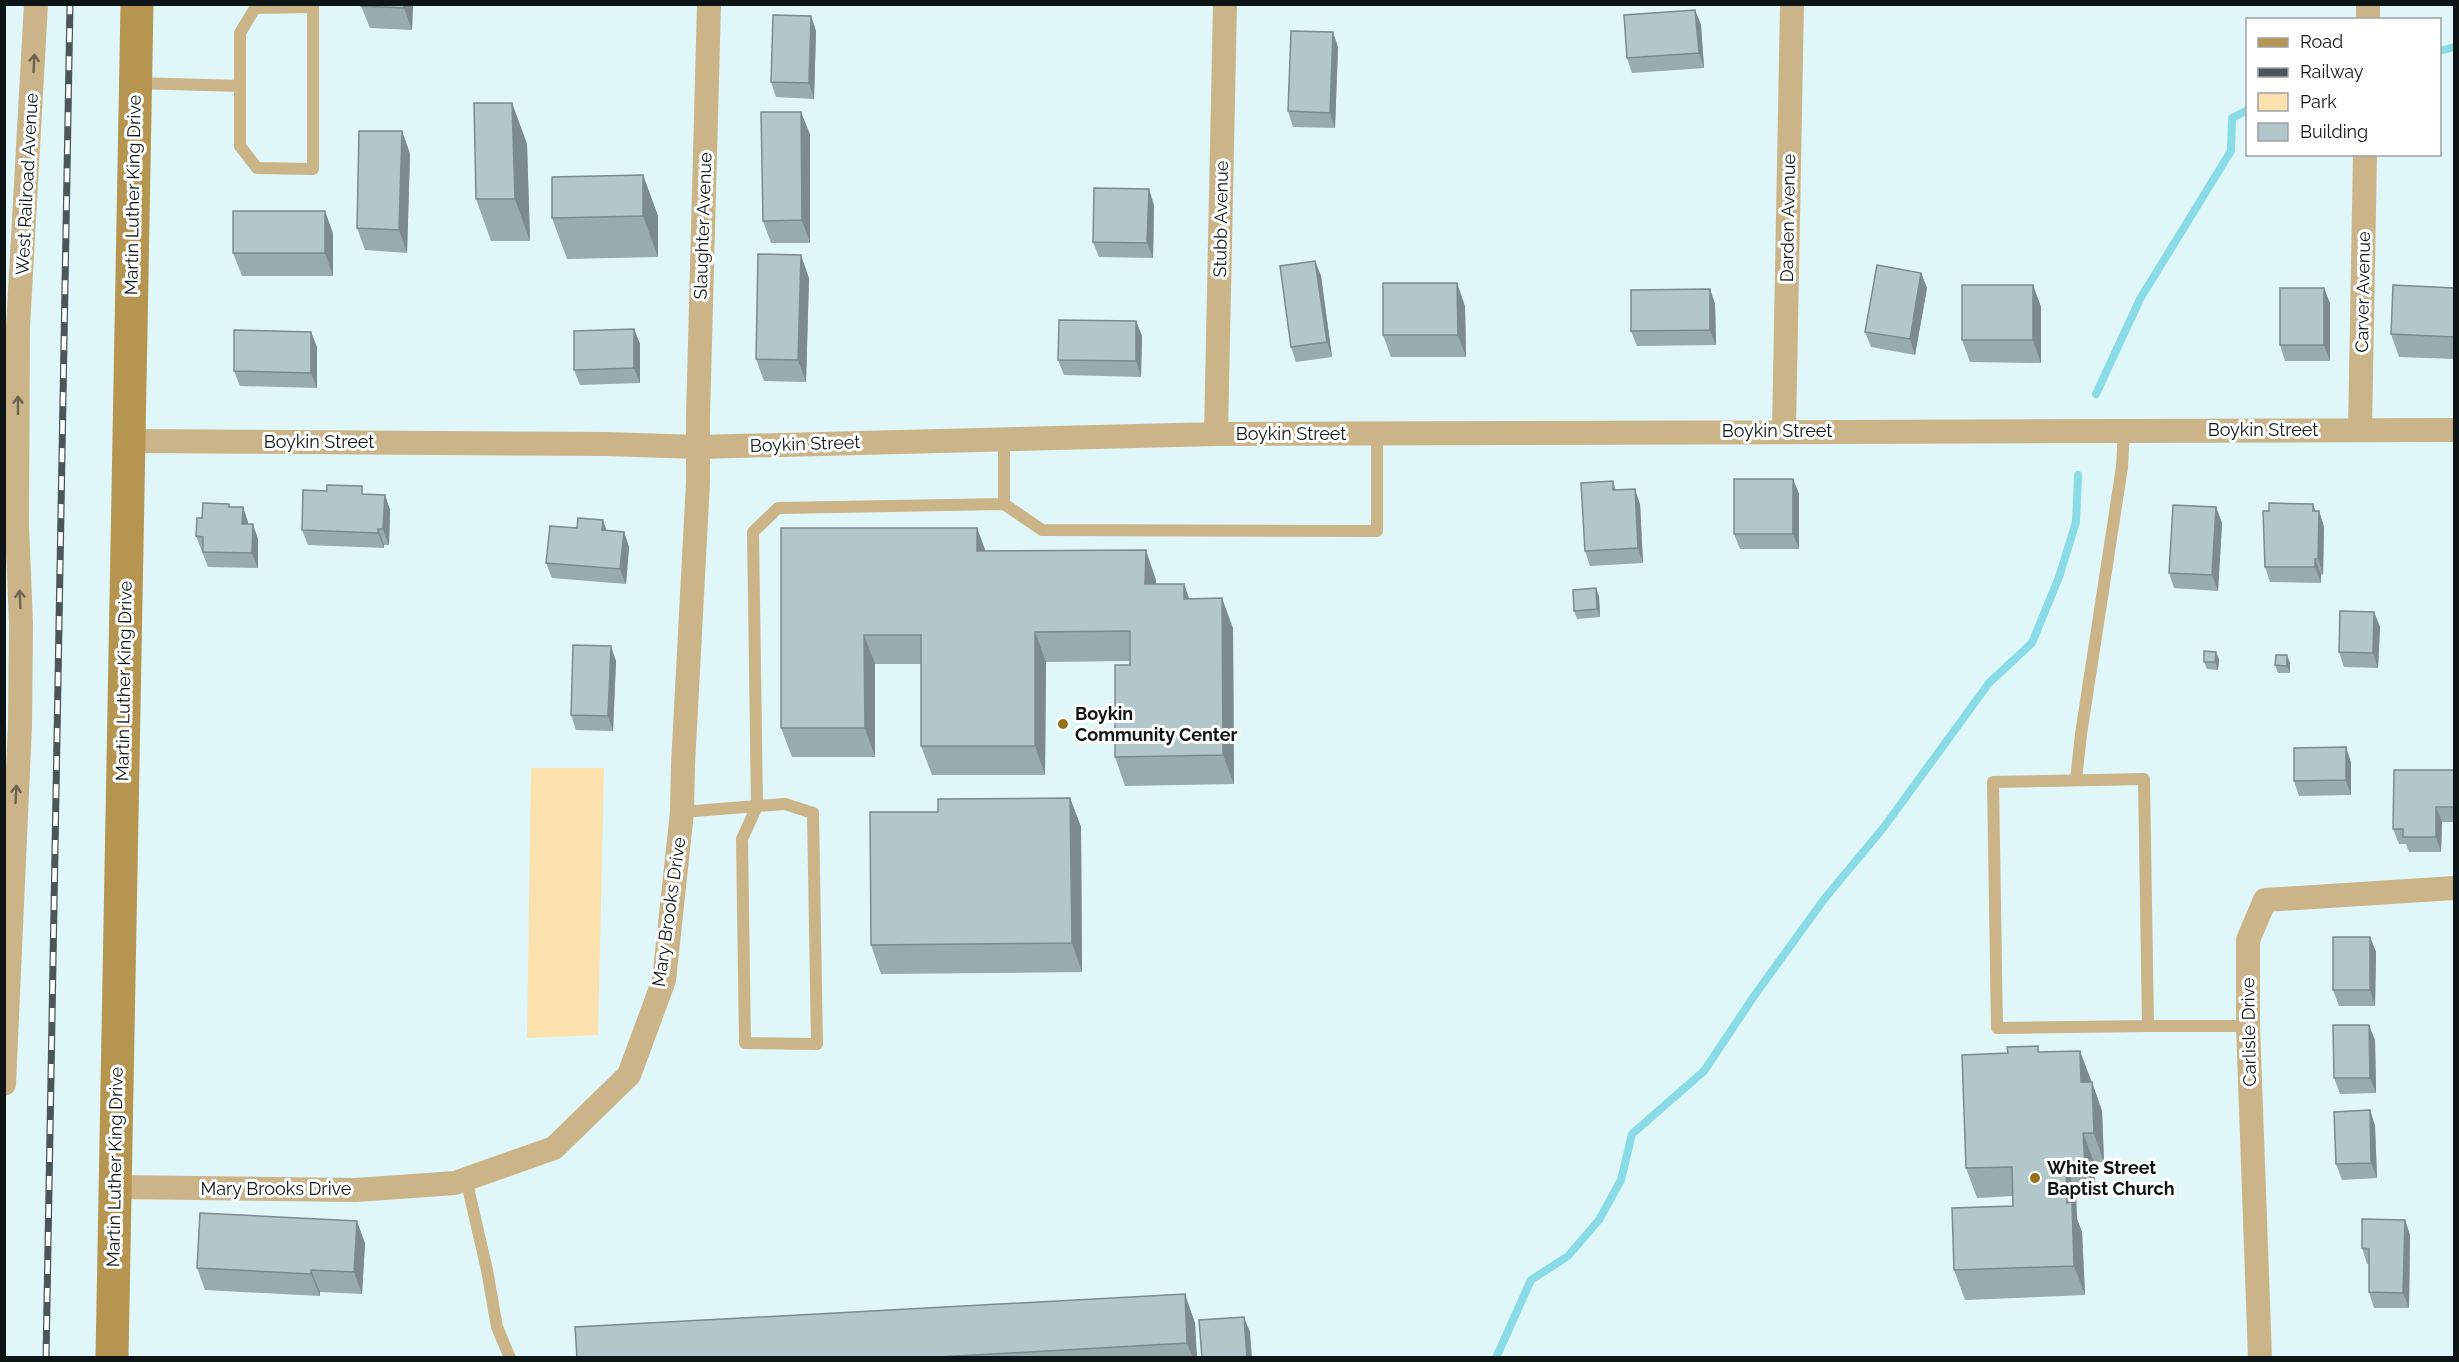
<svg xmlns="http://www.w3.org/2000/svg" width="2459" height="1362" viewBox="0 0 2459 1362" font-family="Raleway,sans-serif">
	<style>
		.green { fill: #fae1ad }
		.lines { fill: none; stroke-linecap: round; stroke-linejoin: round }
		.stream { stroke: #89dce6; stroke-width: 8 }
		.service { stroke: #cab488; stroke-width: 12 }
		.minor { stroke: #cab488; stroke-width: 24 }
		.secondary { stroke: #b5954f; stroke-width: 33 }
		.rail-casing { stroke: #4a5658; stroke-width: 7 }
		.rail { stroke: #fff; stroke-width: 4.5; stroke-dasharray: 14; stroke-linecap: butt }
		.wall { fill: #98abad }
		.shaded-wall { fill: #7c8b8d }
		.building { fill: #b1c7c9; stroke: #7c8b8d; stroke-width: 1.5 }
		.oneway { stroke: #6c644f }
		.poi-dot { fill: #95721a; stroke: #fff; stroke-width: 2 }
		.labels { text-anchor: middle; stroke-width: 6; stroke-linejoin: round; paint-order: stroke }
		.street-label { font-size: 18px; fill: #0d1516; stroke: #fff }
		.poi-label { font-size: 18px; font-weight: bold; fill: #0d1516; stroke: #fff; text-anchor: start }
	</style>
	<rect width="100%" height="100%" fill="#e0f7fa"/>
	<!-- green -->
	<path class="green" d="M531,768H604L598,1035L527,1038Z"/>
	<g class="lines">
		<!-- stream -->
		<path class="stream" d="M2440,51L2454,47
			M2096,394L2140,299L2231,151L2232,118L2248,110
			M1496,1358L1531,1280L1568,1256L1599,1220L1621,1180L1632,1134L1704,1071L1754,996L1825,898L1884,827L1989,683L2032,643L2059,577L2076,522L2078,475"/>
		<!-- service -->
		<path class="service" d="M136,83L240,86V33L255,8L313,7V169L257,168L240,146V86
			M1004,504L1042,530L1377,531V433
			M2144,779L2148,1026L1997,1028L1993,782Z
			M2076,780L2081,734L2122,467L2124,431
			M785,804L813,813L817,1044L745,1043L742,839L757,806Z
			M682,812L757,806L753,532L778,508L1004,504V438
			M2148,1026H2248
			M466,1179L487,1270L497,1327L510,1358"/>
		<!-- minor -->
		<path class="minor" d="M2368,20V4
			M2360,430L2365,154
			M1784,431L1792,4
			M1216,434L1225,4
			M128,441L606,444L698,447L1216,434L2454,430
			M4,1084L20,725L21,624L17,525L18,327L36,4
			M115,1187L356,1190L455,1183L554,1148L629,1075L664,980L682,812L683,765L698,482V417L709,4
			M2260,1358L2248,1026V940L2265,900L2454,888"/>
		<!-- secondary -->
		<path class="secondary" d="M112,1358L137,4"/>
		<!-- rail casing -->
		<g class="rail-casing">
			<path id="rail" d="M46,1358L70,4"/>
		</g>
		<!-- rail -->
		<use href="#rail" class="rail"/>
	</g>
	<!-- wall -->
	<path class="wall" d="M413,4L412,30L370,28L361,6Z
		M1695,10L1701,25L1704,68L1632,73L1627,58Z
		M811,16L816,31L814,99L776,97L771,82Z
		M1338,47L1335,128L1293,127L1288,111Z
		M512,103L527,144L530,241H491L476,199Z
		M402,131L410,154L407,253L365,250L357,228Z
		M810,134V243H771L763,221Z
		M643,175L658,216V257L567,259L552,218Z
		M1154,205L1153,258L1099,257L1093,242Z
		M333,233V276H242L233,253Z
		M1315,261L1321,276L1332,357L1296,362L1291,347Z
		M1921,273L1927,288L1915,355L1871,347L1865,332Z
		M809,278L806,382L764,381L756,359Z
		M2033,285L2041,307V363L1970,362L1962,340Z
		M2454,288V359L2399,357L2391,334Z
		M1710,289L1715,304L1716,345L1637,346L1631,331Z
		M2330,303V361H2285L2280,345Z
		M1465,306L1466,357H1391L1383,335Z
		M1136,321L1142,336L1141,377L1064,375L1058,360Z
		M634,329L640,344V383L580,385L574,370Z
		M317,347V388L240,386L234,371Z
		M1793,479L1799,494V549H1740L1734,534Z
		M1613,481L1616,490L1640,504L1643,563L1590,566L1585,551Z
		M365,494L385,495L390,510L389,545H384V548L308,545L302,530Z
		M229,504L230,507H243L248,522V524L258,539V568L208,567L196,536L202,518Z
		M2216,507L2222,523L2218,591L2174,588L2169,573Z
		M2316,511H2319L2324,527L2323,575L2321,574V583L2270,582L2265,567Z
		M603,520L606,530L624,532L629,547L626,584L552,578L546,563L577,528Z
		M781,528L985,551L1156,580V584H1184L1189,599L1233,628L1234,784L1125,786L1115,757L1130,661L1046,662L1045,775H932L921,746V664H875V757H792L781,728Z
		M1599,596L1600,617L1577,619L1574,611Z
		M2374,612L2380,627L2378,668L2344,667L2339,652Z
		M2219,659L2218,670L2207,669L2204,662Z
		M616,661L613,731L576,730L571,715Z
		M2290,663V673H2278L2275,665Z
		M2351,762V795L2299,796L2294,781Z
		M2454,770V822H2442L2441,852H2409L2406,844H2399L2393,829Z
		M1070,798L1081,827L1082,972L881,974L871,945L938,812Z
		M2370,937L2376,952L2375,1006H2339L2333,990Z
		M2375,1040L2376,1093L2340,1094L2334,1078Z
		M2040,1052L2091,1080L2102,1111L2104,1162H2094L2095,1193L2076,1194L2077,1219L2082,1232L2085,1295L1965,1300L1954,1270L2013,1206V1196L1977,1198L1966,1168Z
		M2370,1110L2375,1126L2377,1178L2342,1180L2336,1164Z
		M2405,1220L2410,1235L2409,1308H2374L2369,1292V1264H2367L2362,1248Z
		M365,1243L362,1294L320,1292V1296L205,1290L197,1268Z
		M1195,1323L1197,1358H577Z"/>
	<!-- shaded-wall -->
	<path class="shaded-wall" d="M404,4H413L412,30L404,8Z
		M1695,10L1701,25L1704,68L1699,53Z
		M811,16L816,31L814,99L809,83Z
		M1333,32L1338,47L1335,128L1330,113Z
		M512,103L527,144L530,241L515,199Z
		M801,112L810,134V243L802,220Z
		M402,131L410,154L407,253L399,230Z
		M643,175L658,216V257L643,216Z
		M1149,189L1154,205L1153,258L1147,243Z
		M325,211L333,233V276L325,253Z
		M801,255L809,278L806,382L798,360Z
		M1315,261L1321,276L1332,357L1327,342Z
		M1921,273L1927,288L1915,355L1910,339Z
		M1457,283L1465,306L1466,357L1458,335Z
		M2033,285L2041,307V363L2033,340Z
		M2324,288L2330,303V361L2324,345Z
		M1710,289L1715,304L1716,345L1710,330Z
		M1136,321L1142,336L1141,377L1136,361Z
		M634,329L640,344V383L634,368Z
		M311,332L317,347V388L311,373Z
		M1793,479L1799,494V549L1793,534Z
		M1635,489L1640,504L1643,563L1638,548Z
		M385,495L390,510L389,545L383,529Z
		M2313,504L2318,518L2319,511L2324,527L2323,575L2318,559Z
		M243,507L248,522V539L242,524Z
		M2216,507L2222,523L2218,591L2212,575Z
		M603,520L608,535L602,530Z
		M253,524L258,539V568L252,553Z
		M977,528L988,557L977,551Z
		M378,529L384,545V548L378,533Z
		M624,532L629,547L626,584L620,569Z
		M1146,550L1156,580L1155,613L1145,584Z
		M2315,559L2321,574V583L2315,567Z
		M1184,584L1194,613L1184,599Z
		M1596,588L1599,596L1600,617L1597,609Z
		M1222,598L1233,628L1234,784L1223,755Z
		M2374,612L2380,627L2378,668L2373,653Z
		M1035,632L1046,662L1045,775L1035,746Z
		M864,635L875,664V757L865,728Z
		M611,646L616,661L613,731L608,716Z
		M2216,652L2219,659L2218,670L2215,662Z
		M2287,655L2290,663V673L2287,666Z
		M2346,747L2351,762V795L2346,780Z
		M1070,798L1081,827L1082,972L1072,943Z
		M2436,807L2442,822L2441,852L2436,837Z
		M2370,937L2376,952L2375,1006L2370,990Z
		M2369,1025L2375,1040L2376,1093L2370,1078Z
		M2080,1051L2091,1080L2092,1111L2081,1082Z
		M2092,1082L2102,1111L2104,1162L2094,1133Z
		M2370,1110L2375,1126L2377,1178L2371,1163Z
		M2083,1133L2094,1162L2095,1193L2085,1164Z
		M2066,1165L2076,1194L2077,1219L2082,1232L2085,1295L2074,1266L2067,1203Z
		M2405,1220L2410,1235L2409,1308L2403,1293Z
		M357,1221L365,1243L362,1294L354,1272Z
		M311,1270L320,1292V1296L311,1274Z
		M1185,1294L1195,1323L1197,1358H1193L1187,1343Z
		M1244,1317L1250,1332L1252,1358H1247Z"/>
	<!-- building -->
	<path class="building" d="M361,4H404V8L361,6Z
		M1695,10L1699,53L1627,58L1624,15Z
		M773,15L811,16L809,83L771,82Z
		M1291,31L1333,32L1330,113L1288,111Z
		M474,103H512L515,199H476Z
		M761,112H801L802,220L763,221Z
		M359,131H402L399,230L357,228Z
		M643,175V216L552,218V177Z
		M1094,188L1149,189L1147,243L1093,242Z
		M233,211H325V253H233Z
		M758,254L801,255L798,360L756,359Z
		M1315,261L1327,342L1291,347L1280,266Z
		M1877,265L1921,273L1910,339L1865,332Z
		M1383,283H1457L1458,335H1383Z
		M1962,285H2033V340H1962Z
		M2393,285L2454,288V337L2391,334Z
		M2280,288H2324V345H2280Z
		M1710,289V330L1631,331V290Z
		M1059,320L1136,321V361L1058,360Z
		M634,329V368L574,370V331Z
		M234,330L311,332V373L234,371Z
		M1734,479H1793V534H1734Z
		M1613,481V490L1635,489L1638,548L1585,551L1581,483Z
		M327,485L362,486V494L385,495L383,529H378V533L302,530L303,490L327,491Z
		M203,503L229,504V507H243L242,524H253L252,553L203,552V537L196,536L197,518H202Z
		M2269,503L2313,504V511H2319L2318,559H2315V567H2265L2263,511H2269Z
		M2173,505L2216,507L2212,575L2169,573Z
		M578,518L603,520L602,530L624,532L620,569L546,563L550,526L577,528Z
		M781,528H977V551L1146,550L1145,584H1184V599L1222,598L1223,755L1115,757V665H1130V631L1035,632V746H921V635H864L865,728H781Z
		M1596,588L1597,609L1574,611L1573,590Z
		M2340,611L2374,612L2373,653L2339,652Z
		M573,645L611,646L608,716L571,715Z
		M2204,651L2216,652L2215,662H2204Z
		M2276,655H2287V666L2275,665Z
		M2346,747V780L2294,781V748Z
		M2394,770H2454V807H2436V837H2403V829H2393Z
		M1070,798L1072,943L871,945L870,812H938V799Z
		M2333,937H2370V990H2333Z
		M2333,1025H2369L2370,1078H2334Z
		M2038,1046V1052L2080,1051L2081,1082H2092L2094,1133H2083L2085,1164L2066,1165L2067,1203L2072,1202L2074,1266L1954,1270L1952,1208L2013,1206L2012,1167L1966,1168L1962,1055L2008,1053L2007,1047Z
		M2370,1110L2371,1163L2336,1164L2334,1112Z
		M200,1213L357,1221L354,1272L311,1270V1274L197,1268Z
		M2362,1219L2405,1220L2403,1293L2369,1292V1249L2362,1248Z
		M1185,1294L1187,1343L921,1358H577L575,1327Z
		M1244,1317L1247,1358H1202L1199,1320Z"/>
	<!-- one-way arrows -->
	<defs><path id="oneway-shaft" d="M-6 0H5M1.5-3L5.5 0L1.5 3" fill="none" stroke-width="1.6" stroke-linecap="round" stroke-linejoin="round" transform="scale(1.5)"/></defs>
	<g class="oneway">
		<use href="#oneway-shaft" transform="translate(34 63) rotate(-87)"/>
		<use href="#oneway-shaft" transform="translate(18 405) rotate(-90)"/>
		<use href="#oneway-shaft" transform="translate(20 599) rotate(-92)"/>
		<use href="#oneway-shaft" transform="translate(16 794) rotate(-87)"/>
	</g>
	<!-- markers -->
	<g class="poi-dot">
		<circle cx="1063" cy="724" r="6"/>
		<circle cx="2035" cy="1178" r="6"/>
	</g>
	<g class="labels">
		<!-- street labels -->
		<g class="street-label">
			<text transform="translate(27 184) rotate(-87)" y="6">West Railroad Avenue</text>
			<text transform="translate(133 195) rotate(-89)" y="6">Martin Luther King Drive</text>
			<text transform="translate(1788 218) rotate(-89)" y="6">Darden Avenue</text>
			<text transform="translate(1221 219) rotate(-89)" y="6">Stubb Avenue</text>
			<text transform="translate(703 226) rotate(-88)" y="6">Slaughter Avenue</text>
			<text transform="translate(2363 292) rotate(-89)" y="6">Carver Avenue</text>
			<text x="2263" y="436">Boykin Street</text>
			<text x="1777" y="437">Boykin Street</text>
			<text x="1291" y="440">Boykin Street</text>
			<text x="319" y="448">Boykin Street</text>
			<text transform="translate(805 444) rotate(-2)" y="6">Boykin Street</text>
			<text transform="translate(124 681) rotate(-89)" y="6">Martin Luther King Drive</text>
			<text transform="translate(669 912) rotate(-82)" y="6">Mary Brooks Drive</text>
			<text transform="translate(2249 1032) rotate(-91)" y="6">Carlisle Drive</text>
			<text transform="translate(115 1167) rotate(-89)" y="6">Martin Luther King Drive</text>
			<text x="276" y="1195">Mary Brooks Drive</text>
		</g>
		<!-- poi labels -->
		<g class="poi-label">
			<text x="1075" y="720">Boykin<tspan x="1075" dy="21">Community Center</tspan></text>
			<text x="2047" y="1174">White Street<tspan x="2047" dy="21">Baptist Church</tspan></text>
		</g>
	</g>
	<!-- border -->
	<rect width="2459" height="1362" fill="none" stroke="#0d1516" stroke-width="12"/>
	<!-- legend -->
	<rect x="2246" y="18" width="195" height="138" fill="#ffffff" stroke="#9ea1a2" stroke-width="1.5"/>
	<rect x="2258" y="38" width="30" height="9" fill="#b5954f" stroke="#9ea1a2" stroke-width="1.5"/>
	<text x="2300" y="48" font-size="18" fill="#0d1516">Road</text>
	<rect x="2258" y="68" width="30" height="9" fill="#4a5658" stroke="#9ea1a2" stroke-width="1.5"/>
	<text x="2300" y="78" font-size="18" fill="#0d1516">Railway</text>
	<rect x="2258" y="93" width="30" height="18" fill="#fae1ad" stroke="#9ea1a2" stroke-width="1.5"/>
	<text x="2300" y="108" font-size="18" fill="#0d1516">Park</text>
	<rect x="2258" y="123" width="30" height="18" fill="#b1c7c9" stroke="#9ea1a2" stroke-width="1.5"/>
	<text x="2300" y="138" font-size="18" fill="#0d1516">Building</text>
</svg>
